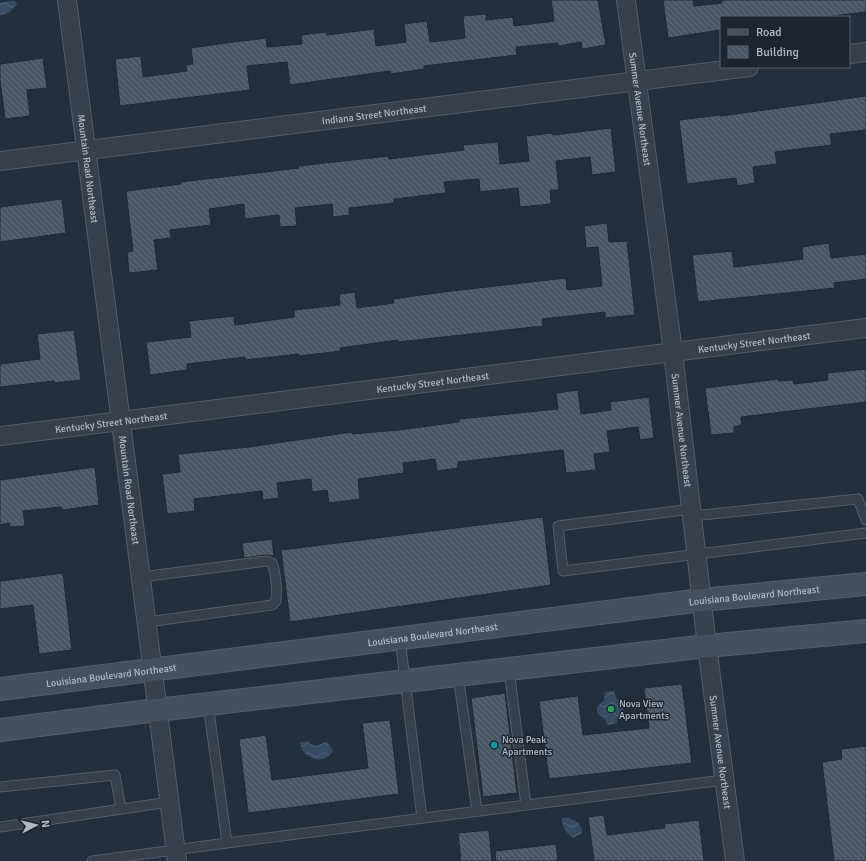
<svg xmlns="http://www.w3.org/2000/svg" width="866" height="861" viewBox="0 0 866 861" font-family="Signika,sans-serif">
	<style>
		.water { fill: url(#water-waves) }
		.building { fill: url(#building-back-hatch); stroke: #1e2834 }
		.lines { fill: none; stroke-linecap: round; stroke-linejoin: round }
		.lane-casing { stroke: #555f6b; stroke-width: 11 }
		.street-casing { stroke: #555f6b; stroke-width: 20 }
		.secondary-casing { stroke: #555f6b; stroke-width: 24 }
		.lane { stroke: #36414d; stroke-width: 9 }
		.street { stroke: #36414d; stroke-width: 18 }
		.secondary { stroke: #445060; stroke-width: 22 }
		.leisure-dot { fill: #2e9e5b; stroke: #1c2632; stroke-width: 1.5 }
		.culture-dot { fill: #0f9aa8; stroke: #1c2632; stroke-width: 1.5 }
		.labels { text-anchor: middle; stroke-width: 3; stroke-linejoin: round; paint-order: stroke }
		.street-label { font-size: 10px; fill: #b2bcc8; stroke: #1c2632 }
		.poi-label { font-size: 10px; fill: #b2bcc8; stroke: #1c2632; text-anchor: start }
	</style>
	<defs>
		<pattern id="water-waves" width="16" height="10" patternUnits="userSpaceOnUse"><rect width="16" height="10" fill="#354c64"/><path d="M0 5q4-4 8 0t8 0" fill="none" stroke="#506479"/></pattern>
		<pattern id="building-back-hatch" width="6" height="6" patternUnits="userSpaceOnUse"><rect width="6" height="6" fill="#485666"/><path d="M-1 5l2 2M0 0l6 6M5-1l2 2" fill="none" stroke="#606c7a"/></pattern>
	</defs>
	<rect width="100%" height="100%" fill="#222f3d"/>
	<!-- water -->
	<path class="water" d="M11,1H15L17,4L9,13L0,15V3Z
		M614,691L616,698L623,702L624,714L617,719V723L607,725L605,719L597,713V707L604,700L605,692Z
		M308,741L310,744L317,746L325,742L328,743L333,751C324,766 301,759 300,742Z
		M565,817C573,819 584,824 582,833L574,838C567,835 561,826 562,818Z"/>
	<!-- building -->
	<path class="building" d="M551,0H598L606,45L582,49L581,42L558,46V43L516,47L517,55L424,66V69L391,74L390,71L290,85L287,62L247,66L250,90L120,106L115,59L141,56L143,77L187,71L186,65L193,64L191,48L225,43L266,38L267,47L302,44L301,35L326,32L327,35L374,29L376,46L406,42L404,24L427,21L430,42L465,38L463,16L486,14V20L513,17L514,26L554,21Z
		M663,0H693L694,6L722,3V0H866V12L824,17H721V30L668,38Z
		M43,58L47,88L27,90L30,116L5,119L0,80V64Z
		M866,96V130L830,134L832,145L775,152L777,164L753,167L755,183L737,186L736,178L687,184L679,120L720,115L721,116Z
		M611,128L616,172L592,175L590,157L556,161L559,190H550L551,204L520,207L518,188L480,192L479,179L444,182L446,193L394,199V203L349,208L350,215L333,217L332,204L295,208L297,226L280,227L279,215L245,219L244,204L209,209L211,225L170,230L171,238L154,240L158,270L129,273L127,252L133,251L126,191L181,184L180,182L299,168L298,166L388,156L389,159L464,150L463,145L498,142L500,164L529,161L526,136L552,133L553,135Z
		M62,199L66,233L0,242V207Z
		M607,223L609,242L627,241L635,315L605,318V312L542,319L543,326L398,342V340L340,348L341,351L299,356V354L245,360V357L187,364V370L150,375L146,342L191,337L189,321L234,316L235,325L294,317V310L340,305L339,294L355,292L357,308L394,303L393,299L443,292L566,278L567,290L602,286L598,247L586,248L584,226Z
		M829,243L831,258L866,254V279L834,283L835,288L698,302L692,255L732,251L734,267L803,259L802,247Z
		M74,330L81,380L54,383V381L0,387V364L40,359L37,334Z
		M866,369V402L741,417L742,425L734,427V433L711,435L705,388L778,379V381L793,380L794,384L828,380L827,373Z
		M578,390L581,414L611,410L610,402L649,397L654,438L640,440L638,427L607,431L610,452L594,454L596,470L566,473L563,450L458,462V468L437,471L435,459L403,463L404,473L358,479L360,499L329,503L327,490L312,492L311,479L277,483L279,498L263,500L262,491L194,499L195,511L167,514L162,474L180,472L178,454L249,447L352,432V434L399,430L459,422V419L558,409L556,393Z
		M95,467L99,505L62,510L61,507L23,511L25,526L10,527L9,523L0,525V480Z
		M543,517L551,585L290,622L281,550Z
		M272,539L274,556L266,555L244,558L242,543Z
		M63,573L72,650L39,654L33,605L0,609V581Z
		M682,684L692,763L549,779L539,701L578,696L583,735L649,728L644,688Z
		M505,693L517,793L483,797L471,698Z
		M390,720L399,794L248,813L239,739L266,735L272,780L368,768L362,723Z
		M866,746V861H834L822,762L842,759L841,749Z
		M604,815L607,835L665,828L664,824L699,820L704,861H594L588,817Z
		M489,830L492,861H461L458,833Z
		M556,844L558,861H496L495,851Z"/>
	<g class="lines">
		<!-- lane casing -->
		<g class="lane-casing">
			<path id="lane" d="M692,509L558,526L563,571L866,533
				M692,516L858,499L866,520
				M141,577L267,561L272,563C276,574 277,590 276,601L272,605L147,622
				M400,639L422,818
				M509,669L526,805
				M458,675L477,811
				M0,787L115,775L121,809
				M0,827L169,802
				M227,843L724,780
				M92,861L227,843L208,704"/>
		</g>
		<!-- street casing -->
		<g class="street-casing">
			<g id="street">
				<path id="s1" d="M67,0L177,861"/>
				<path id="s2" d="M626,0L673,352L707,646L735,861"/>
				<path d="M849,54L866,52"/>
				<path id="s3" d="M0,161L749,67"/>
				<path id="s4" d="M0,436L866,328"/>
			</g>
		</g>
		<!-- secondary casing -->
		<g class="secondary-casing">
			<g id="secondary">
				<path id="s5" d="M0,689L702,600L866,584"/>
				<path d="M0,730L157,710L707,646L866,631"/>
			</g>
		</g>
		<!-- lane -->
		<use href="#lane" class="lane"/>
		<!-- street -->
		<use href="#street" class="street"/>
		<!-- secondary -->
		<use href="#secondary" class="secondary"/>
	</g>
	<!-- markers -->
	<circle class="leisure-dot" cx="611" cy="709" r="4"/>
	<circle class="culture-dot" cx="494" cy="745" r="4"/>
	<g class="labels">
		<!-- street labels -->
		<g class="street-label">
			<text dy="4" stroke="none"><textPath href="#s2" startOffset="110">Summer Avenue Northeast</textPath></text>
			<text dy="4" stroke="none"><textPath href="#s3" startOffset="377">Indiana Street Northeast</textPath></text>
			<text dy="4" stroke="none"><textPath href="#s1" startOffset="170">Mountain Road Northeast</textPath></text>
			<text dy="4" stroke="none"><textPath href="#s4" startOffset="760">Kentucky Street Northeast</textPath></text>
			<text dy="4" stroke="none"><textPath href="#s4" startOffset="436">Kentucky Street Northeast</textPath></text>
			<text dy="4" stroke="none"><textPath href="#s4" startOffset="112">Kentucky Street Northeast</textPath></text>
			<text dy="4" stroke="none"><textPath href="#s2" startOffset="434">Summer Avenue Northeast</textPath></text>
			<text dy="4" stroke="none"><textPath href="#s1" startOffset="494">Mountain Road Northeast</textPath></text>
			<text dy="4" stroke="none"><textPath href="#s5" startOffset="760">Louisiana Boulevard Northeast</textPath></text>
			<text dy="4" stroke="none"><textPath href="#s5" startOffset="436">Louisiana Boulevard Northeast</textPath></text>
			<text dy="4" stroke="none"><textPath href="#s5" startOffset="112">Louisiana Boulevard Northeast</textPath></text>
			<text dy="4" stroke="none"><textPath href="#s2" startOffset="758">Summer Avenue Northeast</textPath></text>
		</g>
		<!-- poi labels -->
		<g class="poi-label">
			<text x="619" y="707">Nova View<tspan x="619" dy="12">Apartments</tspan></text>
			<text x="502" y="743">Nova Peak<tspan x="502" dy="12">Apartments</tspan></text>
		</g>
	</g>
	<!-- legend -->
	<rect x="720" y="16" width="130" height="52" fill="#1c2632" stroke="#58626e"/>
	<rect x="728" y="29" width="20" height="6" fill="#445060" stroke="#58626e"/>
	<text x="756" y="36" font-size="12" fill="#b2bcc8">Road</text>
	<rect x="728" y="46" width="20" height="12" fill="url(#building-back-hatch)" stroke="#58626e"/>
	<text x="756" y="56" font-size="12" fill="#b2bcc8">Building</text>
	<!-- north arrow -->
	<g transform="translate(36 825) rotate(83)" stroke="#1c2632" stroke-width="3" paint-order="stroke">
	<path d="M0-3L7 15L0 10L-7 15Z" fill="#b2bcc8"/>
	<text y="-6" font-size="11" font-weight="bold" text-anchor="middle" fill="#b2bcc8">N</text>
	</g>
</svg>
